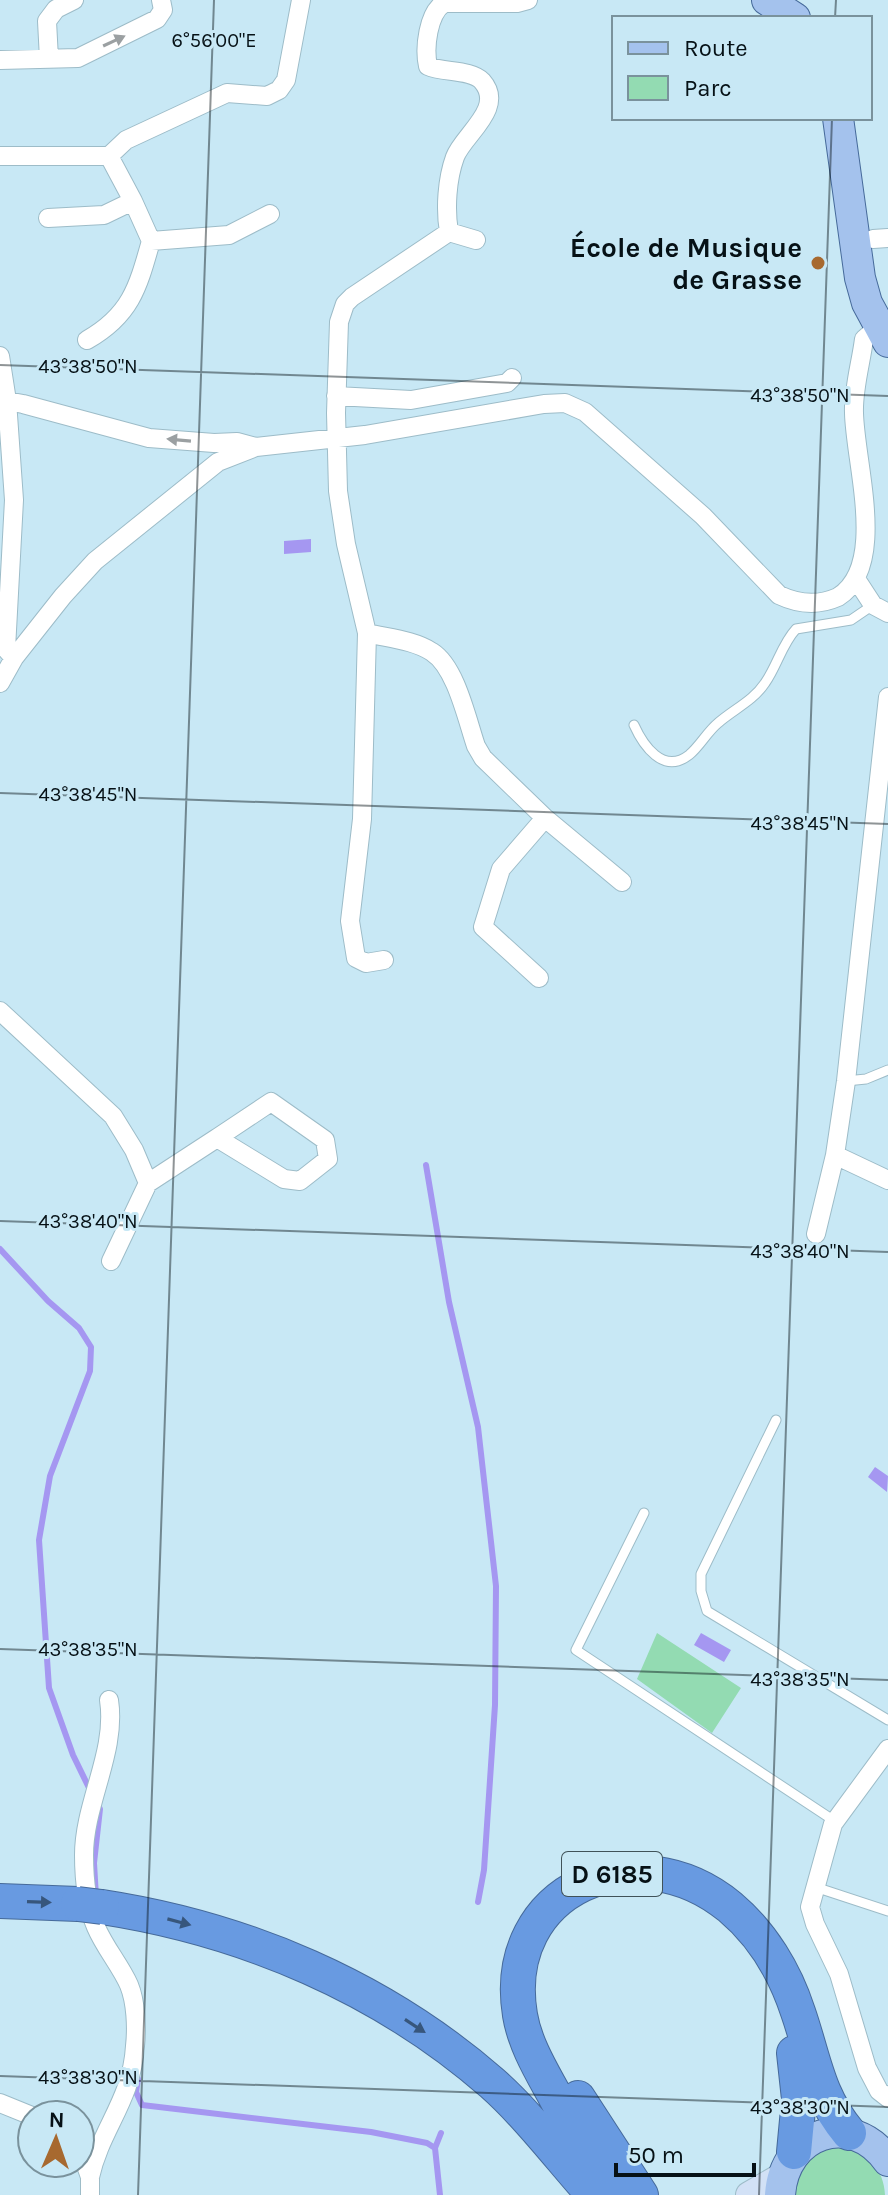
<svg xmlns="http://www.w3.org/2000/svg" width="888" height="2195" viewBox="0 0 888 2195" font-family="Karla,sans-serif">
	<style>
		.green { fill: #93dbb2 }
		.water { fill: #a597f1 }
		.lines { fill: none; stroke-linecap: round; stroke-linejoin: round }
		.stream { stroke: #a597f1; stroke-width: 6 }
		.lane-casing { stroke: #9dbcc8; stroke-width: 11 }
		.street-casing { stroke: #9dbcc8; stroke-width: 20 }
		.secondary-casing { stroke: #9dbcc8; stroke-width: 28 }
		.primary-casing { stroke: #466a9a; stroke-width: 32 }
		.highway-casing { stroke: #466a9a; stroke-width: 36 }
		.lane { stroke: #fff; stroke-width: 9 }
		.street { stroke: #fff; stroke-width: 18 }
		.secondary { stroke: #d2e1f6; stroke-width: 26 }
		.primary { stroke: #a4c2ed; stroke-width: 30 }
		.highway { stroke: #689ae1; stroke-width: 34 }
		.highway-bridge-casing { stroke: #466a9a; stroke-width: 36; stroke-linecap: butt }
		.highway-bridge { stroke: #689ae1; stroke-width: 34 }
		.oneway { fill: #9ba0a2 }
		.oneway2 { fill: #37567c }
		.ticks { fill: none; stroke: #061116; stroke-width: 2; stroke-opacity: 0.45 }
		.poi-dot { fill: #a7692f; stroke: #c8e8f5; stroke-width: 3 }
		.labels { text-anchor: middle; stroke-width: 6; stroke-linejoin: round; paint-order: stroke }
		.shield { fill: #c8e8f5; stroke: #405259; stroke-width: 2 }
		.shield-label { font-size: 26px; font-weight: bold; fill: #061116 }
		.poi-label { font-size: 28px; font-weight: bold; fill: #061116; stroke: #c8e8f5; text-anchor: end }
		.ticks-label { font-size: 20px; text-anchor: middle; fill: #061116; stroke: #c8e8f5; stroke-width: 6; stroke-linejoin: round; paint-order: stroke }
	</style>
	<rect width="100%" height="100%" fill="#c8e8f5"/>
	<!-- green -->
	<path class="green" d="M657,1633L741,1688L712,1733L637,1679Z
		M842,2147C867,2154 884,2168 885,2195H792C802,2164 807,2151 842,2147Z"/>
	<!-- water -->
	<path class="water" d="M311,539V552L284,554V541Z
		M875,1467L888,1476L887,1492L868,1477Z
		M701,1633L731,1650L724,1662L694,1645Z"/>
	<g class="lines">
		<!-- stream -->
		<path class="stream" d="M426,1165L449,1302L478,1427L496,1586L495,1705L484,1870L478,1902
			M0,1249L48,1301L79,1328L91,1347L90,1371L50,1476L39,1540L49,1688L73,1755L91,1792
			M96,1897L94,1863L100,1809L98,1805
			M138,2079L136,2092L142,2105L371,2132L427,2143L435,2148
			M440,2195L435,2148L441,2133"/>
		<!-- lane casing -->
		<g class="lane-casing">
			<path id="lane" d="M634,725C643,745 663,775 689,755C700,746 707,732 718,723C734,709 753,701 765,683C777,666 782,644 796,629L851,620L873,605
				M846,1081L866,1079L888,1070
				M776,1420L701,1574V1591L707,1611L888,1720
				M644,1513L576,1650L836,1822
				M815,1887L888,1911"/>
		</g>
		<!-- street casing -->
		<g class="street-casing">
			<path id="street" d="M49,59L47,21L56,9L74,0
				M0,60L78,58L157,19L163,10L161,0
				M0,156H109L126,140L227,93L267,96L279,90L286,80L301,0
				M48,218L104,215L133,201
				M449,232L352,297L345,304L339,322L336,413L338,491L346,544L367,633C387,638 414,640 432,652C456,667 467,720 476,746L483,758L545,818L622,882
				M873,239L888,238
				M476,240L449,232C445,209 447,179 455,157C463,135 506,108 482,81C470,69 443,73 428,66C424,48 428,13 444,3H517L528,0
				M151,241L229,235L270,214
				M87,340C131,315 138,287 151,241L133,201L109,156
				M0,356L7,401L14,500L6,649L14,658
				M336,396L411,400L507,383L512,378
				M0,407L7,401L23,404L149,438L214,443L237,442L256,447
				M858,582L873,605L888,613
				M367,633L362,819L350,921L356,958L366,963L384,960
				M0,683L14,658L63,596L95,561L218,462L256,447L365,435L544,404L565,403L585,412L703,516L779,595C798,604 818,606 838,597C888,566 855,464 854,413C853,389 861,363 864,339L878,327
				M888,697L846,1081L835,1155L888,1180
				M539,978L483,927L501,869L545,818
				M0,1011L113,1116L134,1150L148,1183L111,1261
				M148,1183L217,1138L284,1179L300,1181L328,1159L325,1140L271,1102L217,1138
				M816,1234L835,1155
				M888,1749L833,1824L810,1907L815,1924L839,1974L867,2068L879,2091L888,2098
				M0,2103L32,2116
				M80,2149L90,2177V2195
				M90,2177C101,2128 132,2100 135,2046C137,2028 136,2002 129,1985C120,1965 105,1948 96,1927C87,1906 84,1878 84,1855C84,1803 117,1752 109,1700"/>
		</g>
		<!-- secondary casing -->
		<g class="secondary-casing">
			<path id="secondary" d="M749,2195L782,2176"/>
		</g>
		<!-- primary casing -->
		<g class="primary-casing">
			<path id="primary" d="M767,0L795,18
				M838,118L860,278L867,303L888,342
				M780,2195C784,2133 851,2109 888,2161"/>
		</g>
		<!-- highway casing -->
		<g class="highway-casing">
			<path id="highway" d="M0,1901L78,1904
				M102,1907C245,1929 382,1987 492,2083C527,2114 558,2155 590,2191
				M578,2098L641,2195
				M794,2152L799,2099L794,2053
				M606,2195C590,2163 573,2130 556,2098C542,2072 525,2045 520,2015C499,1888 637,1830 730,1907C762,1934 785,1972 798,2012C814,2058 817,2095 849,2133"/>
		</g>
		<!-- lane -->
		<use href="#lane" class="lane"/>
		<!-- street -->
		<use href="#street" class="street"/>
		<!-- secondary -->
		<use href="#secondary" class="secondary"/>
		<!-- primary -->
		<use href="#primary" class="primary"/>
		<!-- highway -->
		<use href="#highway" class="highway"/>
		<!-- highway-bridge casing -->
		<g class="highway-bridge-casing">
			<path id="highway-bridge" d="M78,1904L102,1907"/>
		</g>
		<!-- highway-bridge -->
		<use href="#highway-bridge" class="highway-bridge"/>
	</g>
	<!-- one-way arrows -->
	<defs><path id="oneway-solid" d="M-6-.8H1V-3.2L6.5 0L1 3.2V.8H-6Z" transform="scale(2)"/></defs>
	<g class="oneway">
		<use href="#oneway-solid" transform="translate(114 41) rotate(-25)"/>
		<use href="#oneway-solid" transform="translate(179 440) rotate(-175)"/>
	</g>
	<g class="oneway2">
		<use href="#oneway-solid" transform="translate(39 1902) rotate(2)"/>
		<use href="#oneway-solid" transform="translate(179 1922) rotate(15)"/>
		<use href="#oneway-solid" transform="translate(415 2026) rotate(33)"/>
	</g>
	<!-- ticks -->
	<path class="ticks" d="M835,18L836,0M0,365L888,396M0,793L888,824M0,1221L888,1252M0,1649L888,1680M0,2076L888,2107M138,2195L214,0M759,2195L832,118"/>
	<!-- markers -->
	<circle class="poi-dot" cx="818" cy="263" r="8"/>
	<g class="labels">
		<!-- shield labels -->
		<rect class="shield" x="562" y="1852" width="100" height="44" rx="6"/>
		<g class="shield-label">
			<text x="612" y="1883">D 6185</text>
		</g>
		<!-- poi labels -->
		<g class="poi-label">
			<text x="802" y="257">École de Musique<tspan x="802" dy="32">de Grasse</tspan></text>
		</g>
	</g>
	<g class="ticks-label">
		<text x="214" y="47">6°56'00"E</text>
		<text x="88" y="373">43°38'50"N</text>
		<text x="800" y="402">43°38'50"N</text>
		<text x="88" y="801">43°38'45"N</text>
		<text x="800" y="830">43°38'45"N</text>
		<text x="88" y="1228">43°38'40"N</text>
		<text x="800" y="1258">43°38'40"N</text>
		<text x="88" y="1656">43°38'35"N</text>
		<text x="800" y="1686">43°38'35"N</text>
		<text x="88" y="2084">43°38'30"N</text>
		<text x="800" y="2114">43°38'30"N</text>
	</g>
	<!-- legend -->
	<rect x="612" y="16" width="260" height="104" fill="#c8e8f5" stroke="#7a929c" stroke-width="2"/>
	<rect x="628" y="42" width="40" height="12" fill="#a4c2ed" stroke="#7a929c" stroke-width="2"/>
	<text x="684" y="56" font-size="24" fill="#061116">Route</text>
	<rect x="628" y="76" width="40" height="24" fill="#93dbb2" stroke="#7a929c" stroke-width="2"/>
	<text x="684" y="96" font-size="24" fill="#061116">Parc</text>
	<!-- north arrow -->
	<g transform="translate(56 2139) rotate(2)"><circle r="38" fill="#c8e8f5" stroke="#7a929c" stroke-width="2"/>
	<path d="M0-6L14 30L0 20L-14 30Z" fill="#a7692f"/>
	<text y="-12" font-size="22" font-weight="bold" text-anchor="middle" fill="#061116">N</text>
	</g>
	<!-- scale -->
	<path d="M616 2163v12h138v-12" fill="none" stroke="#061116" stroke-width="4"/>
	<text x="628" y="2163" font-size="24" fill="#061116" stroke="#c8e8f5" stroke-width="6" paint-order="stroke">50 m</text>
</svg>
